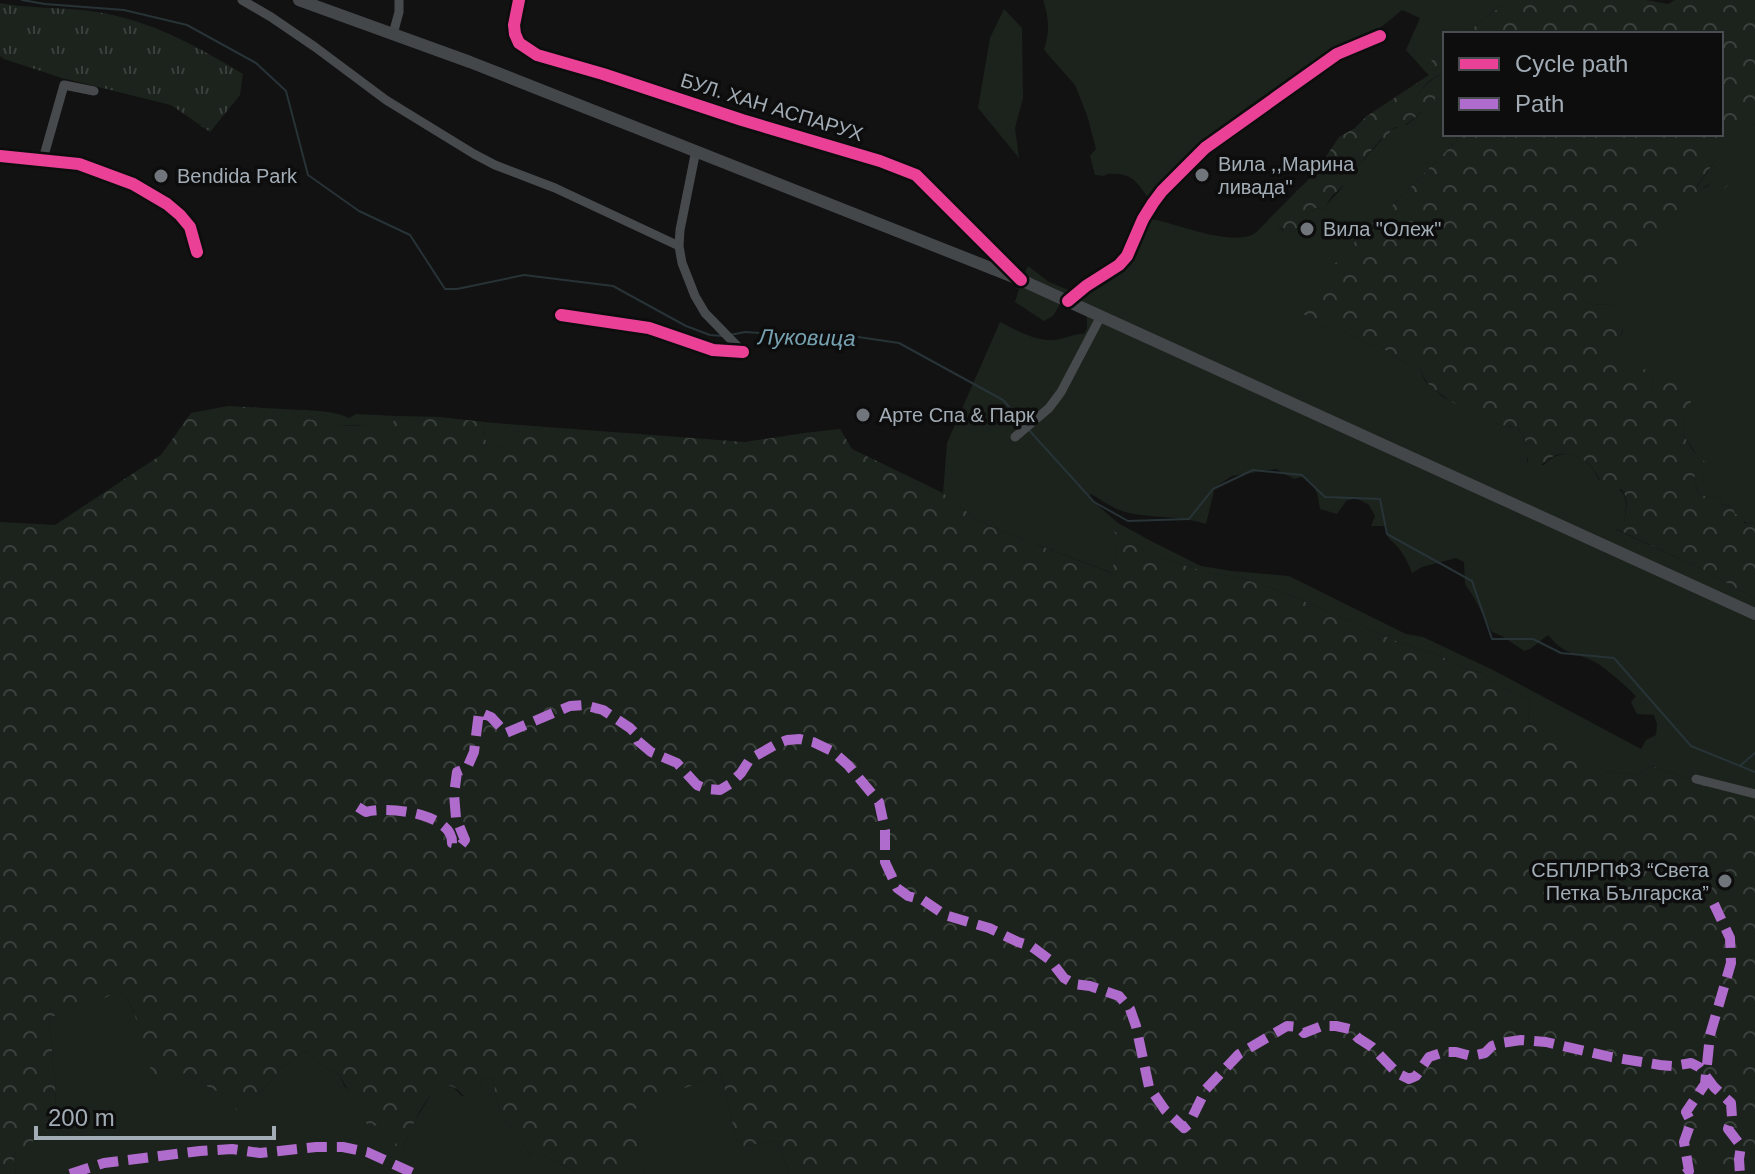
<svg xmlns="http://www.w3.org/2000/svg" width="1755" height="1174" viewBox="0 0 1755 1174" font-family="Arial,sans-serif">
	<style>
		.grass { fill: #1c231d; fill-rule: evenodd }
		.forest { fill: url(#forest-crowns) }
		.park { fill: url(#park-tufts) }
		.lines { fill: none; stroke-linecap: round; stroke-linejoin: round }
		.stream { stroke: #273336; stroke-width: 2 }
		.minor { stroke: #474a4c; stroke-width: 9 }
		.secondary { stroke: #44474a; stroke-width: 12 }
		.quiet { stroke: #b06ccc; stroke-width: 10; stroke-dasharray: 20 10; stroke-linecap: butt }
		.cycleway-casing { stroke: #0d0d0e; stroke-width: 17 }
		.cycleway { stroke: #ea4096; stroke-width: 12 }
		.poi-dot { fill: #70767c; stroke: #0d0d0e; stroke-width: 3 }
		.labels { text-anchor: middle; stroke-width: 7; stroke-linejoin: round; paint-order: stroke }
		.street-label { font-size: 20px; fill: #a2acb5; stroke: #0d0d0e }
		.poi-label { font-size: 20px; fill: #a2acb5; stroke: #0d0d0e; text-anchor: start }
		.water-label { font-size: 22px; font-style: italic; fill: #77a2b2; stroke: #0d0d0e }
	</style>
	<defs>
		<pattern id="forest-crowns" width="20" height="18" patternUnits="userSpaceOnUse" patternTransform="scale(2)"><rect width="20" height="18" fill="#1c231d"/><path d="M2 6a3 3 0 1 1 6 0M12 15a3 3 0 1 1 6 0" fill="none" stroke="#3a403c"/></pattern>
		<pattern id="park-tufts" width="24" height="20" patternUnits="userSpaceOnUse" patternTransform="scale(2)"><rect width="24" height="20" fill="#1c231d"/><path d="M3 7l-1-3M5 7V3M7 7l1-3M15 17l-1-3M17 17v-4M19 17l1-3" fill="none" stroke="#3a403c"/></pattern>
	</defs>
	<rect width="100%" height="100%" fill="#121213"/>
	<!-- grass -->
	<path class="grass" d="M1043,0H1509L1465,34H1445V50L1422,68L1406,50L1420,18L1402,10C1364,43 1320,70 1278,99C1234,130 1171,165 1152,219C1178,224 1226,245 1252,235C1260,231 1262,223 1272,220L1283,231L1294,232L1315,208L1324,209C1332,197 1345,187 1351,174L1391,129L1405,126L1426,109L1434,105L1415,98C1424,86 1431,78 1445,73V134H1463L1396,202L1376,219L1321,325L1346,332L1369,344L1379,346L1406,363L1420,368L1425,381L1443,397L1497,424L1516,428L1523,434L1527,450V462L1544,465C1563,443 1590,457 1599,480C1626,491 1629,492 1624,522L1615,529L1704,570L1755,599V795L1686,778L1652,766L1637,775L1603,771L1577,757L1578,752L1528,723L1530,699L1502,688L1481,673L1452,664L1443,657L1396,641L1278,590L1240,578L1206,572L1163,559L1142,549L1113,531L1117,554L1112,573L999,530L975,518L943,493L947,443L1000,322C1015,330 1034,340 1051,340C1063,340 1073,333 1084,334L1087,329V317L1079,308L1060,304L1053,316L1044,321L1015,302L1019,289H1017L1028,266L1049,282L1071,291L1088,277L1122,257L1149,199C1136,181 1132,172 1107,174L1104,176L1095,175L1090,156L1096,149L1087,115L1075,85L1044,50C1050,31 1049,18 1043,0ZM1276,469L1294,479L1301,477L1310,481L1317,493L1320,509L1337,514L1346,501L1356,498L1369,505L1375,516L1371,526H1387L1388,538C1401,548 1406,558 1412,573L1422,567L1456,558L1464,562L1465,584L1473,596L1492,632L1502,636L1524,651L1530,649L1548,635C1566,657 1575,651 1597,663C1608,670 1627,687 1636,696L1631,702L1637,714L1654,715L1657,724L1656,735L1646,740L1641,749L1493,670L1423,637L1406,634L1289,576L1232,571L1201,566L1153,542L1118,523L1087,496L1091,494C1102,500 1113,509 1125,512C1152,519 1180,515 1206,524L1215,487L1232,476Z
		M1004,9L1022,28L1023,98L1015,128L1019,158L978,108L990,38Z
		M1755,124V524C1742,524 1736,517 1730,506L1721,504L1720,499L1700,495C1695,486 1692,478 1697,469L1703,475L1704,483L1708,482L1696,454L1683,434L1685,417L1651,391L1654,377L1617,370C1618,360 1619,338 1623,331L1615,304L1593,305L1581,300L1712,182L1702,189L1696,188L1718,157Z
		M301,410C314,410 338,412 349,418L356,414L397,416L390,426C359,426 316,427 287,413Z
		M484,422L520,425L510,447L503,448L485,440Z
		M121,990C142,1019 142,1051 158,1082L186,1073L211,1089L227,1095L238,1106L231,1119L263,1090L282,1067L306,1051C320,1060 322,1068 339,1074L345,1087L383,1125L395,1124L399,1132L395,1148L404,1146L412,1125L435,1088L445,1085L452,1086L462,1096L477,1093L482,1079L493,1076L495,1091L501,1115L533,1158L540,1153L580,1174H16L13,1153L21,1154L31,1113L39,1117H56L55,1082L49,1018L71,1009L73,1013Z
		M721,1073L736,1139L744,1146L777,1141L790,1174H645L627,1112Z"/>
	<!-- forest -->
	<path class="forest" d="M1509,0H1646L1668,4L1675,0H1755V124L1718,157L1696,187L1702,189L1728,176L1731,183L1581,300L1593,305L1615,304C1633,329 1614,332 1623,355L1618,362L1617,370C1632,368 1643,363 1654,377L1651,391L1657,394L1669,377C1677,384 1686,385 1694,393L1685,417L1683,434C1687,440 1690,447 1694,452C1706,465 1712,461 1708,482L1704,484L1703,475L1697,470C1692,478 1695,487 1700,495L1720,499L1721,504C1729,506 1733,506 1735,514L1745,516L1744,523L1755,524V599L1704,570L1614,528L1624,522C1626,510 1630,499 1621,489L1614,493L1605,490C1602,485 1600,479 1596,473C1588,459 1568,448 1552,457C1544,462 1541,467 1530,468C1525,457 1529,443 1521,432C1515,425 1506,427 1498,424C1482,420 1433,394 1425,379C1423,376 1422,372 1420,368L1406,363L1379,346L1369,344L1346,332L1321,325L1300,312L1331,268L1376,219L1396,202L1463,134H1721V34H1465Z
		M1445,50V73C1431,77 1424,85 1416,97L1435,93V105L1426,109L1405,125L1409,129L1402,130L1397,127L1391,129L1388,137L1381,139L1351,174L1348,181L1332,196L1324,209L1315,208L1294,232L1285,236L1283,230L1272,221L1266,222L1315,173L1339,137L1355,128L1367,116L1429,75L1422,68Z
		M228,406L301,410L289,413L296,417L345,426H390L397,416L440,417L484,422L485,440L503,448L510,446L520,425L745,442L804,433L840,429L852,449L943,493L975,518L999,530L1111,573L1117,554L1112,530L1142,549L1163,559L1206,572L1240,578L1278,590L1396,641L1443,657L1452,664L1481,673L1502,688L1530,699L1528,723L1579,752L1578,757L1603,771L1637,775L1652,766L1686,778L1755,795V1174H790L777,1141L744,1146L736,1139L721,1073L628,1112L645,1174H580L540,1153L537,1159L533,1158L501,1115L495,1091L493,1076L482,1079L477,1093C459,1101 464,1091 451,1086C431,1078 409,1132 404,1146L394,1149L399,1132L395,1125L368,1126L339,1074C322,1068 320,1060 306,1051L282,1067L263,1090L228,1122L238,1106L227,1095L211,1089L186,1073L158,1083C155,1077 152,1071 149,1065C139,1037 140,1016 121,990L72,1014L70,1010L49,1018L55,1082L56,1117L53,1122L44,1123L39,1117L31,1113L36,1131L30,1150L21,1154L13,1153L16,1174H0V522L55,525L161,455L191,413Z"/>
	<!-- park -->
	<path class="park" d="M0,3C36,10 76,6 112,15C159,25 202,49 243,74L240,95L210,132L171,105L62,78L4,59L0,56Z"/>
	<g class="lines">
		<!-- stream -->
		<path class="stream" d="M22,0L45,4L124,10L187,25L256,63L286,91L308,175L359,211L410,235L445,289H457L524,275L613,286L686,326L710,335L723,336
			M730,335L745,332L815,337L831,333L899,343L1003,400L1024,424
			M1028,429L1094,502L1128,521L1189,519L1213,489L1253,470L1302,475L1325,497L1380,499L1387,534L1472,581L1492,639H1533L1561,653L1614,658L1691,746L1755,772
			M1741,765L1755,753"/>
		<!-- minor -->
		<path class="minor" d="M242,0L271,17L315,47L386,100L474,154L495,165L555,188L679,246
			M519,0L514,25L515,34L519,43L537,55L603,74L742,120L880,161L916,175L1019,277
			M393,34L399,12V0
			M696,150L680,230L679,246L682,263L695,296L705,313L743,352
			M0,156L79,164L133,184L167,204L180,215L190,227L197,252
			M43,159L64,85L94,91
			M1068,301L1086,286L1119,265L1127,256L1143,219L1153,203L1162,191L1205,148L1337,54L1380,36
			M561,315L649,328L713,350L743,352
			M1015,437L1049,408L1061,392L1101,316
			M1696,779L1755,794"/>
		<!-- secondary -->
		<path class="secondary" d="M299,0L470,62L1021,280L1755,614"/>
		<!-- quiet -->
		<path class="quiet" d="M358,807L366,812C387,806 453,813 452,843L461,845L465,840L456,818L454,794L457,772L467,768L474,752L479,712L491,717L506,733L570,706L584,705L603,710L630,728L634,732L638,741L651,752L677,763L697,785L707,789L720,790L730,784L741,773L750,759L775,745L787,740L800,739L813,742L832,751L848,765L879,802L885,830V862L897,888L908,896L923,900L945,915L989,928L1018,942L1031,946L1050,960L1064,978L1074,984L1090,986L1119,996L1130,1009L1136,1026L1149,1087L1165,1110L1184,1128L1189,1124L1206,1089L1239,1054L1287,1026L1298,1027L1304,1033L1322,1026H1336L1350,1029L1358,1038L1372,1047L1397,1073L1409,1079L1416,1076L1429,1057L1444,1052H1456L1471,1056L1485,1053L1492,1046L1501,1043L1521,1040L1546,1042L1611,1057L1660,1065L1673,1066L1691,1063L1699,1067L1714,1087L1731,1103L1732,1117L1728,1129L1741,1146L1739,1159L1740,1174
			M70,1174L104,1163L200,1151L232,1149L260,1153L316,1147H343L367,1152L415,1174
			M1685,1174L1689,1171L1684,1142L1691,1122L1686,1112L1705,1084L1710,1035L1731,963L1730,938L1714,904"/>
		<!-- cycleway casing -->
		<g class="cycleway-casing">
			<path id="cycleway" d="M519,0L514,25L515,34L519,43L537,55L603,74L742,120L880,161L916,175L1021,280
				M0,156L79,164L133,184L167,204L180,215L190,227L197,252
				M1068,301L1086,286L1119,265L1127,256L1143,219L1153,203L1162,191L1205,148L1337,54L1380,36
				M561,315L649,328L713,350L743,352"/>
		</g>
		<!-- cycleway -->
		<use href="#cycleway" class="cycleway"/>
	</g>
	<!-- markers -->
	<g class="poi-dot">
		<circle cx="1202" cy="175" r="8"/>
		<circle cx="161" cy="176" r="8"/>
		<circle cx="1307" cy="229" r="8"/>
		<circle cx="863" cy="415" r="8"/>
		<circle cx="1725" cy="881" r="8"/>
	</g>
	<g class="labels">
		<!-- street labels -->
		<g class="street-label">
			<text transform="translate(772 107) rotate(17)" y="7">БУЛ. ХАН АСПАРУХ</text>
		</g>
		<!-- poi labels -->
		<g class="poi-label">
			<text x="1218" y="171">Вила ,,Марина<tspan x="1218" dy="23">ливада''</tspan></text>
			<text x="177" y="183">Bendida Park</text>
			<text x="1323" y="236">Вила "Олеж"</text>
			<text x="879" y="422">Арте Спа &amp; Парк</text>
			<text x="1709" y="877" text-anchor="end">СБПЛРПФЗ “Света<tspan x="1709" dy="23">Петка Българска”</tspan></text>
		</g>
		<!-- water labels -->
		<g class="water-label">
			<text transform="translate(807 337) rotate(1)" y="8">Луковица</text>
		</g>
	</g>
	<!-- legend -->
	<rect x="1443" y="32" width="280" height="104" fill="#0d0d0e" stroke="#494d51" stroke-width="2"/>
	<rect x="1459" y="58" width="40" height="12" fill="#ea4096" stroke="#494d51" stroke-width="2"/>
	<text x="1515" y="72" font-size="24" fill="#a2acb5">Cycle path</text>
	<rect x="1459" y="98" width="40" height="12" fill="#b06ccc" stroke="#494d51" stroke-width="2"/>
	<text x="1515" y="112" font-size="24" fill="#a2acb5">Path</text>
	<!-- scale -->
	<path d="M36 1126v12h238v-12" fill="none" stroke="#a2acb5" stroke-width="4"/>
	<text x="48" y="1126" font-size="24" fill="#a2acb5" stroke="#0d0d0e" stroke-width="6" paint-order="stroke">200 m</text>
</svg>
